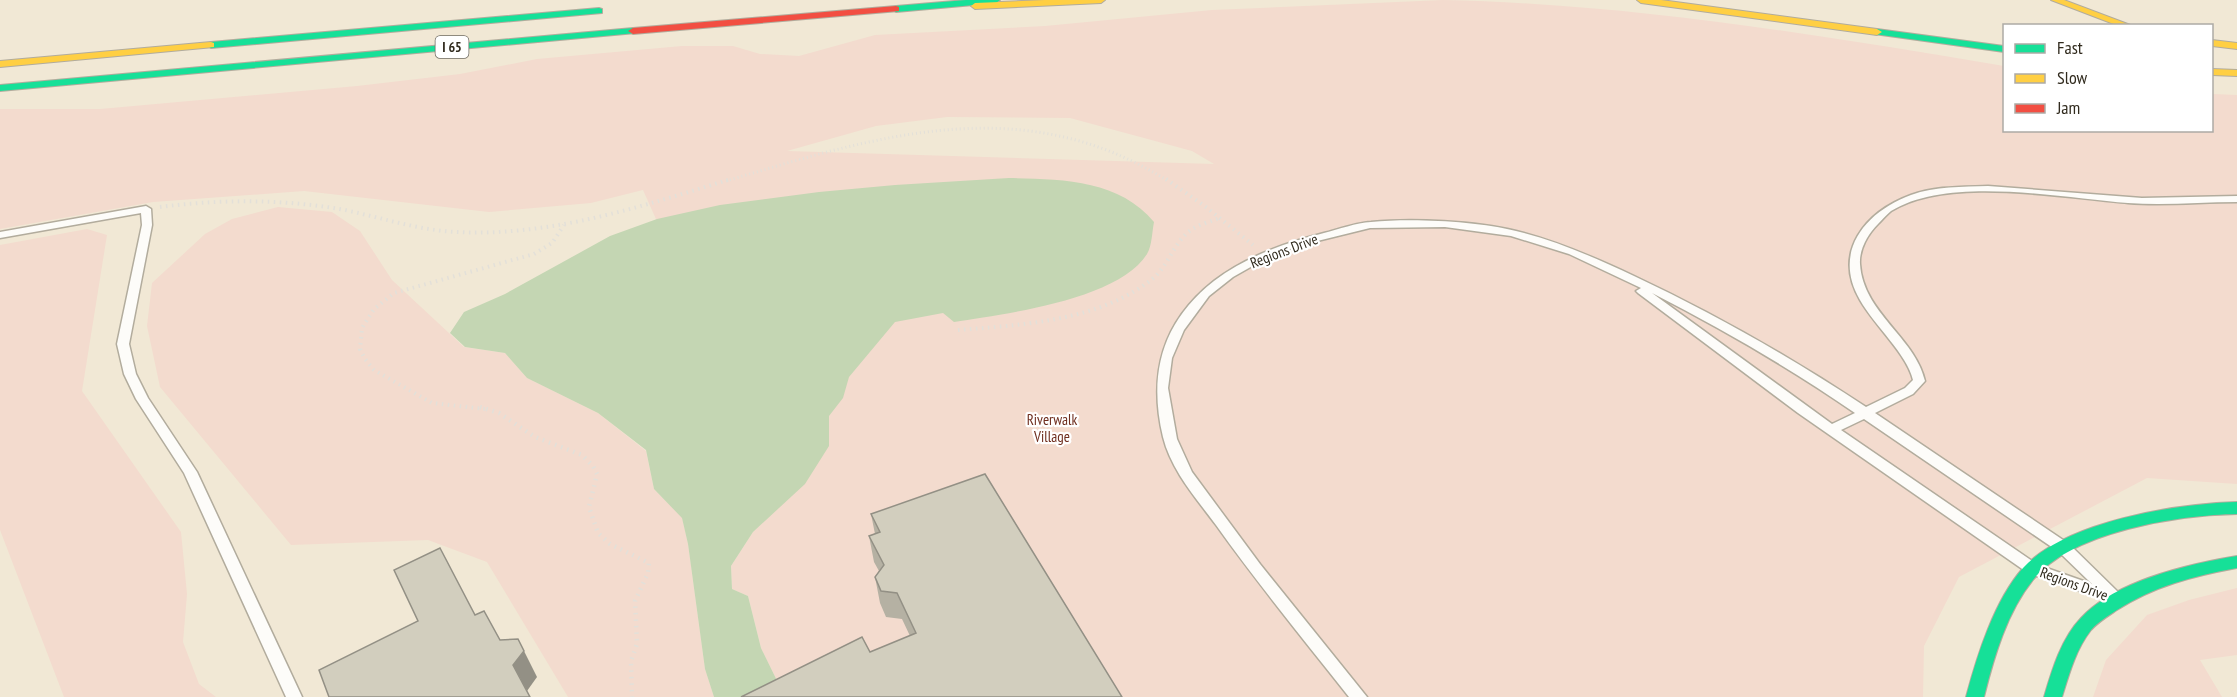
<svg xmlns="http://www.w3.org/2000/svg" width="2237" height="697" viewBox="0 0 2237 697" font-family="'PT Sans Narrow',sans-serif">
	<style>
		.green { fill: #f3dbce; fill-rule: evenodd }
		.water { fill: #c4d6b3 }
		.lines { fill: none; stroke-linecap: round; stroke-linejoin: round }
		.lane-casing { stroke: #b2ac9d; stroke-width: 3 }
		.fast-casing { stroke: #b2ac9d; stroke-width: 2 }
		.slow-casing { stroke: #b2ac9d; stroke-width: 2 }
		.jam-casing { stroke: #b2ac9d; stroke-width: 2 }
		.path-far2 { stroke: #e3e0d9; stroke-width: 3; stroke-dasharray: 1 3; stroke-linecap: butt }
		.path-far1 { stroke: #e3e0d9; stroke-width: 4; stroke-dasharray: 1.5 4.5; stroke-linecap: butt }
		.path { stroke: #e3e0d9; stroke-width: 4.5; stroke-dasharray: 1.5 5; stroke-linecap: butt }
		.lane { fill: #fdfcf9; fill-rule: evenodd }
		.fast { fill: #16e098; fill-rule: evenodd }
		.slow { fill: #ffcf43; fill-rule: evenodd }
		.jam { fill: #f24e42; fill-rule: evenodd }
		.wall { fill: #b5b1a3 }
		.shaded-wall { fill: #939085 }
		.building { fill: #d2cebe; stroke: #939085; stroke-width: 1.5 }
		.labels { text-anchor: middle; stroke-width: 4.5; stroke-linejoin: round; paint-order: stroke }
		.shield { fill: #fff; stroke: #6f6b62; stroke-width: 1.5 }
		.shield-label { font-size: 14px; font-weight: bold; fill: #312b1e }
		.street-label { font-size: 15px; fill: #312b1e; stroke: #fff }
		.park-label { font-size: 15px; fill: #6f2e1f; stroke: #fff }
	</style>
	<rect width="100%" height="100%" fill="#f1e8d5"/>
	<!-- green -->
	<path class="green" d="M1443,0C1632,4 1819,35 2004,66V130H2212V94L2237,95V484L2147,478L1959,577L1924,646L1923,697H785L761,648L748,596L732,589L731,566L753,532L783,503L643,190L591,203L489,212L304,191L153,202L0,229V109H100L357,86L460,74L537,59L682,46H733L760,54L799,56L875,35L1045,26L1212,10ZM947,117L1070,118L1192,151L1214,164L787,151L876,126Z
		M278,207L332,212L360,231L392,280L464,347L505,353L527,378L598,413L646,451L654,489L682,517L688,544L705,669L714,697H568L487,562L428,540L291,545L160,387L147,326L152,283L205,234L232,219Z
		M87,229L107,235L82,391L181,532L187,594L183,642L199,684L216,697H64L0,530V245Z
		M2237,588V655L2200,660L2222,697H2093L2106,660L2147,615L2189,600Z"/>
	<!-- water -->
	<path class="water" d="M1009,178C1060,179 1119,179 1154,222C1152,232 1152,246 1147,254C1118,300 1005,314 954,322L943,313L895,322L849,377L843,398L829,416V446L805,484L753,532L731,566L732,589L748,596L761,648L785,697H714L705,669L688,544L682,518L654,489L646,450L598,413L527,378L505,353L465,347L450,333L464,312L505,294L610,236L657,219L720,205L819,192L895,185Z"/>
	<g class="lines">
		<!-- lane casing -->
		<g class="lane-casing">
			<path id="lane" d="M1988,186L2142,198L2237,196V202C2201,202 2164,206 2128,203C2062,198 1949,175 1891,211C1886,215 1882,220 1878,224C1868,234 1859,249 1860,264C1863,313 1915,337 1925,381L1913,394L1875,413L2069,544L2119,593L2121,597L2119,601L2114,603L2028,573L1798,413L1638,293L1636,291L1641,288L1569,254L1511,236L1445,227L1370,228L1297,246L1263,260L1233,277L1209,296L1184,330L1172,358L1168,388L1177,439L1192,472L1260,564L1367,697H1349C1304,640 1258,584 1216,525C1196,498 1171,470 1163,437C1148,374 1162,322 1214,281C1247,256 1285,243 1324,233C1339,229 1356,223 1371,222C1412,218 1476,221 1516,231C1557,241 1596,258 1634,276C1715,314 1792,358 1866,407L1905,388L1913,380C1907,354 1874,325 1860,300C1832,252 1865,212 1911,195C1935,186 1963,187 1988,186ZM1652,293C1722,329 1790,368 1855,413L1832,424ZM1864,419L2059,552L2092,584L2038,565L1841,430Z
				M146,206L151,209L152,225L129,344L136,374L148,398L197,472L302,697H286L184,473L136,399L124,374L117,344L142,225L141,213L0,238V232Z"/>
		</g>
		<!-- fast casing -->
		<g class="fast-casing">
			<path id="fast" d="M966,0H1000L996,3L896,12L891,9L896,6Z
				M599,8L602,9V13L211,48L206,45L211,42Z
				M633,28L638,31L636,33L0,91V85Z
				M1877,29L2004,46V52L1874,34V30Z
				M2237,502V514C2179,515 2072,531 2033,580C2007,612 1994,657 1984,697H1966C1977,656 1994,601 2023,568C2066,521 2176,504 2237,502Z
				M2237,556V568C2194,576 2154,586 2117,610C2108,616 2098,622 2091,630C2076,649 2069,674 2062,697H2044C2052,670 2061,639 2081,618C2115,581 2189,564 2237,556Z"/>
		</g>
		<!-- slow casing -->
		<g class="slow-casing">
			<path id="slow" d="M1045,0H1105L1101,3L975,9L971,6L975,3Z
				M1637,0H1661L1877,29L1882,32L1877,35L1641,3Z
				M2051,0H2064L2133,26H2119Z
				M2212,40L2237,43V49L2212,46Z
				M211,42L214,43V47L0,67V61Z
				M2212,69L2237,70V76L2212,75Z"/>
		</g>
		<!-- jam casing -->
		<g class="jam-casing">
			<path id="jam" d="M896,6L899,7V11L633,34L628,31L633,28Z"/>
		</g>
		<!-- path-far2 -->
		<path class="path-far2" d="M726,181C878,136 1022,89 1168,181"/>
		<!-- path-far1 -->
		<path class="path-far1" d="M1166,179L1206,207L1253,245
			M160,207C221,199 285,199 345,210C383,218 418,230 456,232C550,237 643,206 731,179
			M958,330C1022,325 1098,321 1151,280C1167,268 1172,247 1187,233C1196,225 1209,222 1220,218
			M485,409L432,403L374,370L365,359L360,349L362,328L374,309L394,293L534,254L552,243L564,225"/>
		<!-- path -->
		<path class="path" d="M480,407L499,413L535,437L582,455L593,466L597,474L589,507L598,533L610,544L649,563L648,573L635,601L637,644L631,661L632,697"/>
		<!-- lane -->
		<use href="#lane" class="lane"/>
		<!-- fast -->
		<use href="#fast" class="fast"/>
		<!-- slow -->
		<use href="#slow" class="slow"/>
		<!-- jam -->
		<use href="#jam" class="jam"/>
	</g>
	<!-- wall -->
	<path class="wall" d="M871,514L1122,697L870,652L910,636L902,619L886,617L880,603L875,577L879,571L874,562L869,536L875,534Z"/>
	<!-- shaded-wall -->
	<path class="shaded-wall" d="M524,651L537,677L527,691L513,665Z"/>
	<!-- building -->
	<path class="building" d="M985,474L1122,697H741L862,637L870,652L916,633L897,593L881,591L875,577L884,565L869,536L880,532L871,514Z
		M440,548L475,615L484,611L500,640L518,639L524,651L513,665L530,697H329L319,670L418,621L394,570Z"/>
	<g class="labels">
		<!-- shield labels -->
		<rect class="shield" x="435.5" y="36" width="33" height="22" rx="4.5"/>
		<g class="shield-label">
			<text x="452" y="52">I 65</text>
		</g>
		<!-- street labels -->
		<g class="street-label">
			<text transform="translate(1284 251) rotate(-21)" y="5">Regions Drive</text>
			<text transform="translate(2074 584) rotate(20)" y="5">Regions Drive</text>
		</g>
		<!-- park labels -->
		<g class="park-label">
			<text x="1052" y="425">Riverwalk<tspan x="1052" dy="17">Village</tspan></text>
		</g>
	</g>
	<!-- legend -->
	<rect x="2003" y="24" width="210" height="108" fill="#ffffff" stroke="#adaaa5" stroke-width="1.5"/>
	<rect x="2015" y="44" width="30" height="9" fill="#16e098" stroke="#adaaa5" stroke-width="1.5"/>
	<text x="2057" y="54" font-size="18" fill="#312b1e">Fast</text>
	<rect x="2015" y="74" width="30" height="9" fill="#ffcf43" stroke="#adaaa5" stroke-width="1.5"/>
	<text x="2057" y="84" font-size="18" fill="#312b1e">Slow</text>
	<rect x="2015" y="104" width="30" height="9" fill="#f24e42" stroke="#adaaa5" stroke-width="1.5"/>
	<text x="2057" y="114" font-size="18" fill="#312b1e">Jam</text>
</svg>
